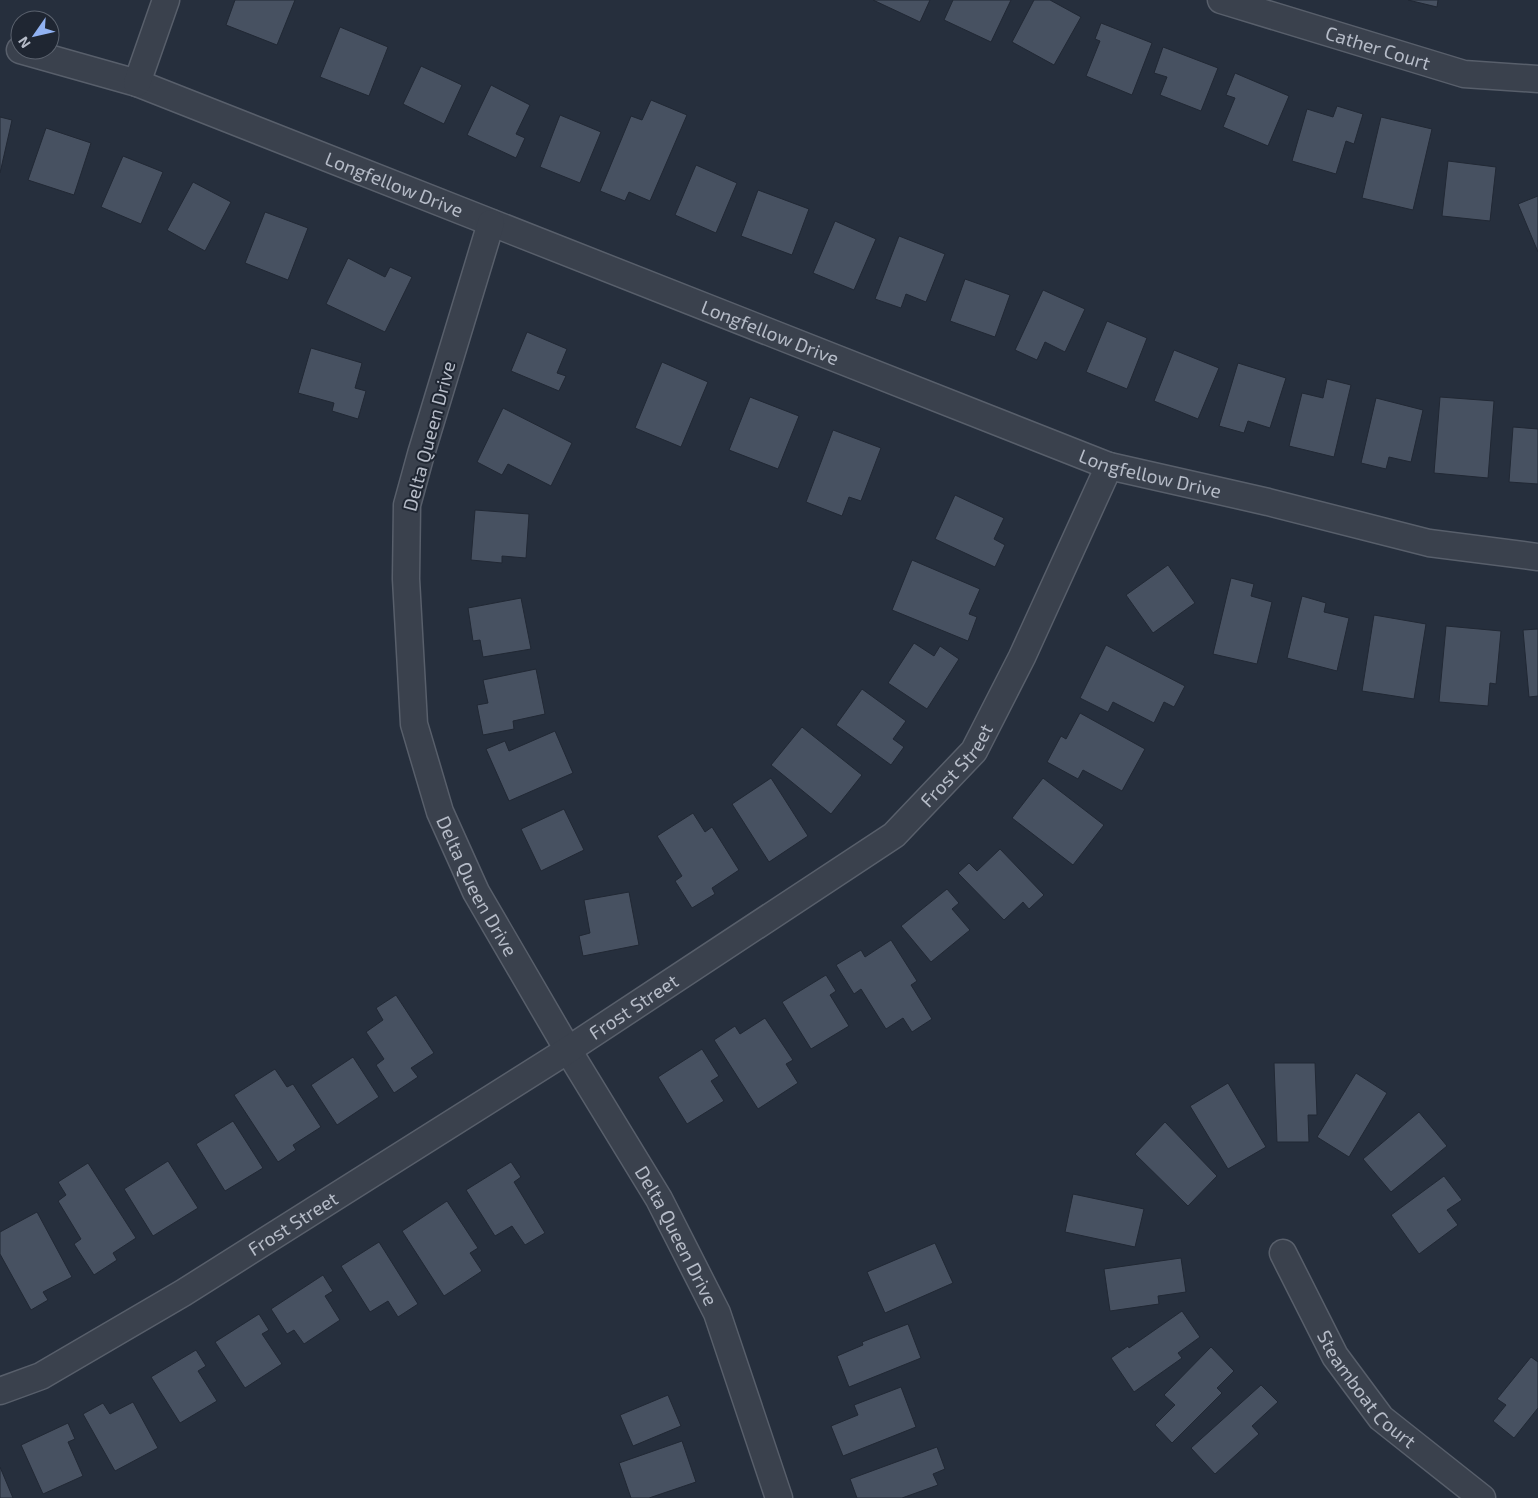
<svg xmlns="http://www.w3.org/2000/svg" width="1538" height="1498" viewBox="0 0 1538 1498" font-family="'Exo 2',sans-serif">
<rect width="100%" height="100%" fill="#262f3d"/>
<g fill="#475161" stroke="#212834">
<polygon points="235,0 295,0 277,45 226,25"/>
<polygon points="873,0 930,0 920,22"/>
<polygon points="953,0 1011,0 991,42 944,20"/>
<polygon points="1034,0 1050,0 1081,17 1054,65 1012,42"/>
<polygon points="1408,0 1438,0 1437,7"/>
<polygon points="1101,23 1152,43 1132,95 1086,76 1100,41 1095,39"/>
<polygon points="340,27 388,47 369,96 320,77"/>
<polygon points="1163,47 1218,68 1201,111 1160,95 1167,77 1154,73"/>
<polygon points="421,66 462,85 444,124 403,104"/>
<polygon points="1235,73 1289,96 1268,146 1223,127 1235,98 1226,95"/>
<polygon points="491,85 530,105 516,134 525,138 516,158 467,135"/>
<polygon points="651,100 687,115 650,201 629,192 625,201 600,191 631,116 642,120"/>
<polygon points="1337,106 1363,114 1354,144 1346,141 1336,174 1292,161 1307,109 1333,117"/>
<polygon points="560,115 601,132 580,183 540,167"/>
<polygon points="0,117 12,120 0,173"/>
<polygon points="1381,117 1432,129 1413,210 1362,198"/>
<polygon points="46,128 91,143 74,195 28,180"/>
<polygon points="123,156 163,172 141,224 101,207"/>
<polygon points="1448,161 1496,167 1490,221 1442,216"/>
<polygon points="696,165 737,183 716,233 675,215"/>
<polygon points="193,182 231,202 205,251 167,230"/>
<polygon points="758,190 809,209 792,255 741,236"/>
<polygon points="1538,196 1538,252 1518,204"/>
<polygon points="265,212 308,228 288,280 245,263"/>
<polygon points="835,221 876,239 854,290 813,273"/>
<polygon points="899,236 945,254 926,302 906,294 901,308 875,299"/>
<polygon points="348,258 385,277 390,267 412,277 385,332 326,304"/>
<polygon points="965,279 1010,295 995,337 950,321"/>
<polygon points="1043,290 1085,309 1065,352 1045,342 1037,360 1015,350"/>
<polygon points="1107,321 1147,338 1127,389 1086,372"/>
<polygon points="527,332 567,349 557,373 566,376 559,391 511,371"/>
<polygon points="311,348 362,363 355,388 366,391 358,419 332,411 334,403 298,393"/>
<polygon points="1174,350 1219,368 1198,419 1154,401"/>
<polygon points="662,362 708,382 681,447 635,428"/>
<polygon points="1238,363 1286,378 1270,428 1248,421 1244,433 1219,426"/>
<polygon points="1327,379 1351,385 1334,457 1289,446 1302,393 1323,398"/>
<polygon points="750,397 799,416 778,469 729,450"/>
<polygon points="1440,397 1494,401 1488,478 1434,473"/>
<polygon points="1376,398 1423,410 1411,462 1389,457 1386,469 1361,463"/>
<polygon points="503,408 572,443 551,486 508,464 502,475 477,462"/>
<polygon points="1513,427 1538,429 1538,484 1509,482"/>
<polygon points="833,430 881,448 861,501 849,497 842,516 806,502"/>
<polygon points="955,495 1004,518 994,539 1005,545 995,567 935,539"/>
<polygon points="475,510 529,514 526,558 502,556 502,563 471,560"/>
<polygon points="912,560 980,589 969,614 977,617 968,641 892,610"/>
<polygon points="1168,565 1195,603 1153,633 1126,595"/>
<polygon points="1231,578 1254,584 1251,596 1272,602 1257,664 1213,654"/>
<polygon points="1302,596 1326,603 1324,612 1349,618 1337,671 1287,658"/>
<polygon points="521,598 531,649 483,657 480,640 473,641 468,608"/>
<polygon points="1374,615 1426,624 1414,699 1362,691"/>
<polygon points="1446,626 1501,631 1496,684 1490,683 1488,706 1439,702"/>
<polygon points="1538,629 1538,696 1529,697 1523,630"/>
<polygon points="914,643 934,656 940,646 959,659 927,709 888,683"/>
<polygon points="1106,645 1185,686 1174,707 1164,702 1154,723 1113,702 1108,712 1080,698"/>
<polygon points="536,669 545,714 513,721 514,729 483,735 477,705 488,703 483,680"/>
<polygon points="862,689 906,721 893,739 904,747 891,765 836,725"/>
<polygon points="1080,713 1145,749 1122,791 1083,770 1078,779 1047,762 1061,736 1066,739"/>
<polygon points="802,727 862,775 831,814 771,765"/>
<polygon points="555,731 573,773 509,801 486,749 505,741 509,751"/>
<polygon points="771,778 808,836 769,862 732,804"/>
<polygon points="1043,778 1104,825 1073,865 1012,818"/>
<polygon points="564,809 584,850 541,871 521,829"/>
<polygon points="693,813 705,832 712,827 739,870 712,888 715,894 692,908 675,881 682,876 657,836"/>
<polygon points="1000,849 1044,895 1029,909 1023,902 1004,920 958,873 969,863 977,871"/>
<polygon points="947,889 959,903 952,909 970,930 931,962 901,926"/>
<polygon points="629,892 639,945 583,956 579,936 590,933 584,900"/>
<polygon points="891,940 917,981 911,985 932,1019 912,1032 903,1018 886,1029 861,989 854,994 836,965 861,950 865,957"/>
<polygon points="826,975 836,991 830,995 849,1026 811,1049 782,1002"/>
<polygon points="396,995 434,1053 411,1068 418,1077 394,1093 376,1065 384,1059 366,1032 383,1020 376,1008"/>
<polygon points="765,1018 793,1060 786,1064 798,1083 758,1109 714,1040 735,1026 740,1034"/>
<polygon points="702,1049 719,1076 711,1081 724,1101 687,1124 658,1077"/>
<polygon points="353,1057 379,1097 337,1125 311,1085"/>
<polygon points="1274,1063 1315,1063 1317,1115 1308,1115 1309,1142 1277,1142"/>
<polygon points="275,1069 287,1087 293,1084 321,1127 293,1145 296,1150 278,1162 234,1095"/>
<polygon points="1356,1073 1387,1093 1349,1157 1317,1137"/>
<polygon points="1228,1083 1266,1147 1228,1169 1190,1106"/>
<polygon points="1419,1112 1447,1146 1391,1192 1363,1159"/>
<polygon points="233,1121 263,1168 225,1191 196,1144"/>
<polygon points="1165,1122 1217,1176 1188,1206 1135,1154"/>
<polygon points="168,1161 198,1208 153,1236 124,1189"/>
<polygon points="511,1162 521,1177 514,1182 545,1233 525,1245 512,1226 495,1236 466,1190"/>
<polygon points="88,1163 136,1238 113,1253 117,1260 94,1275 74,1244 81,1239 58,1201 66,1195 58,1182"/>
<polygon points="1444,1176 1462,1200 1447,1210 1458,1225 1419,1254 1391,1215"/>
<polygon points="1073,1194 1144,1209 1135,1247 1065,1232"/>
<polygon points="447,1201 478,1248 470,1253 482,1271 444,1296 402,1231"/>
<polygon points="37,1212 72,1277 43,1292 48,1300 31,1310 0,1254 0,1232"/>
<polygon points="379,1242 418,1304 398,1317 388,1301 370,1312 341,1266"/>
<polygon points="935,1243 953,1283 885,1313 867,1272"/>
<polygon points="1181,1258 1186,1292 1158,1296 1159,1304 1110,1311 1104,1269"/>
<polygon points="323,1275 333,1291 325,1296 340,1320 304,1344 294,1330 287,1334 271,1309"/>
<polygon points="1182,1311 1200,1337 1178,1353 1182,1358 1134,1392 1111,1358 1128,1346 1129,1348"/>
<polygon points="259,1314 269,1330 262,1334 282,1364 245,1388 215,1342"/>
<polygon points="908,1324 921,1358 849,1387 837,1356 863,1345 862,1342"/>
<polygon points="1211,1347 1234,1371 1217,1388 1222,1393 1172,1443 1155,1425 1175,1405 1164,1395"/>
<polygon points="196,1350 206,1366 198,1371 217,1401 180,1423 151,1377"/>
<polygon points="1531,1357 1538,1362 1538,1408 1514,1438 1493,1421 1506,1405 1497,1399"/>
<polygon points="1261,1385 1278,1402 1252,1426 1259,1434 1215,1474 1191,1448"/>
<polygon points="901,1387 916,1427 843,1456 831,1426 858,1415 854,1405"/>
<polygon points="668,1395 681,1426 633,1446 620,1415"/>
<polygon points="133,1402 158,1448 115,1471 83,1414 103,1403 110,1414"/>
<polygon points="68,1423 75,1439 68,1442 83,1476 43,1494 21,1445"/>
<polygon points="682,1441 696,1482 649,1498 631,1498 619,1463"/>
<polygon points="937,1447 945,1469 933,1474 938,1485 902,1498 857,1498 850,1479"/>
<polygon points="0,1467 13,1498 0,1498"/>
</g>
<g fill="none" stroke-linecap="round" stroke-linejoin="round">
<g stroke="#585f6b" stroke-width="29">
<g id="street">
<path id="s1" d="M1221,0L1464,74L1538,79"/>
<path id="s2" d="M20,50L137,83L1109,466L1268,502L1429,543L1538,557"/>
<polyline points="137,83 166,0"/>
<path id="s3" d="M491,223L421,454L407,505L406,579L414,724L440,812L476,892L568,1050L659,1199L717,1313L779,1498"/>
<path id="s4" d="M1283,1253L1335,1356L1381,1418L1482,1498"/>
<path id="s5" d="M0,1391L41,1376L183,1293L568,1050L894,835L974,751L1022,657L1109,466"/>
</g>
</g>
<use href="#street" stroke="#3a414d" stroke-width="26"/>
</g>
<g text-anchor="middle" stroke-width="4" stroke-linejoin="round" paint-order="stroke">
<g font-size="19" fill="#b6bcc8" stroke="#1f2632">
<text dy="7" stroke="none"><textPath href="#s1" startOffset="164">Cather Court</textPath></text>
<text dy="7" stroke="none"><textPath href="#s2" startOffset="398">Longfellow Drive</textPath></text>
<text dy="7" stroke="none"><textPath href="#s2" startOffset="802">Longfellow Drive</textPath></text>
<text transform="translate(429 436) rotate(-75)" y="7">Delta Queen Drive</text>
<text dy="7" stroke="none"><textPath href="#s2" startOffset="1208">Longfellow Drive</textPath></text>
<text dy="7" stroke="none"><textPath href="#s5" startOffset="1148">Frost Street</textPath></text>
<text dy="7" stroke="none"><textPath href="#s3" startOffset="688">Delta Queen Drive</textPath></text>
<text dy="7" stroke="none"><textPath href="#s5" startOffset="742">Frost Street</textPath></text>
<text dy="7" stroke="none"><textPath href="#s5" startOffset="338">Frost Street</textPath></text>
<text dy="7" stroke="none"><textPath href="#s3" startOffset="1091">Delta Queen Drive</textPath></text>
<text dy="7" stroke="none"><textPath href="#s4" startOffset="161">Steamboat Court</textPath></text>
</g>
</g>
<g transform="translate(35 35) rotate(236)"><circle r="24" fill="#1f2632" stroke="#5b626e"/>
<path d="M0-4L9 19L0 12L-9 19Z" fill="#91b2f2"/>
<text y="-8" font-size="14" font-weight="bold" text-anchor="middle" fill="#b6bcc8">N</text>
</g>
</svg>
